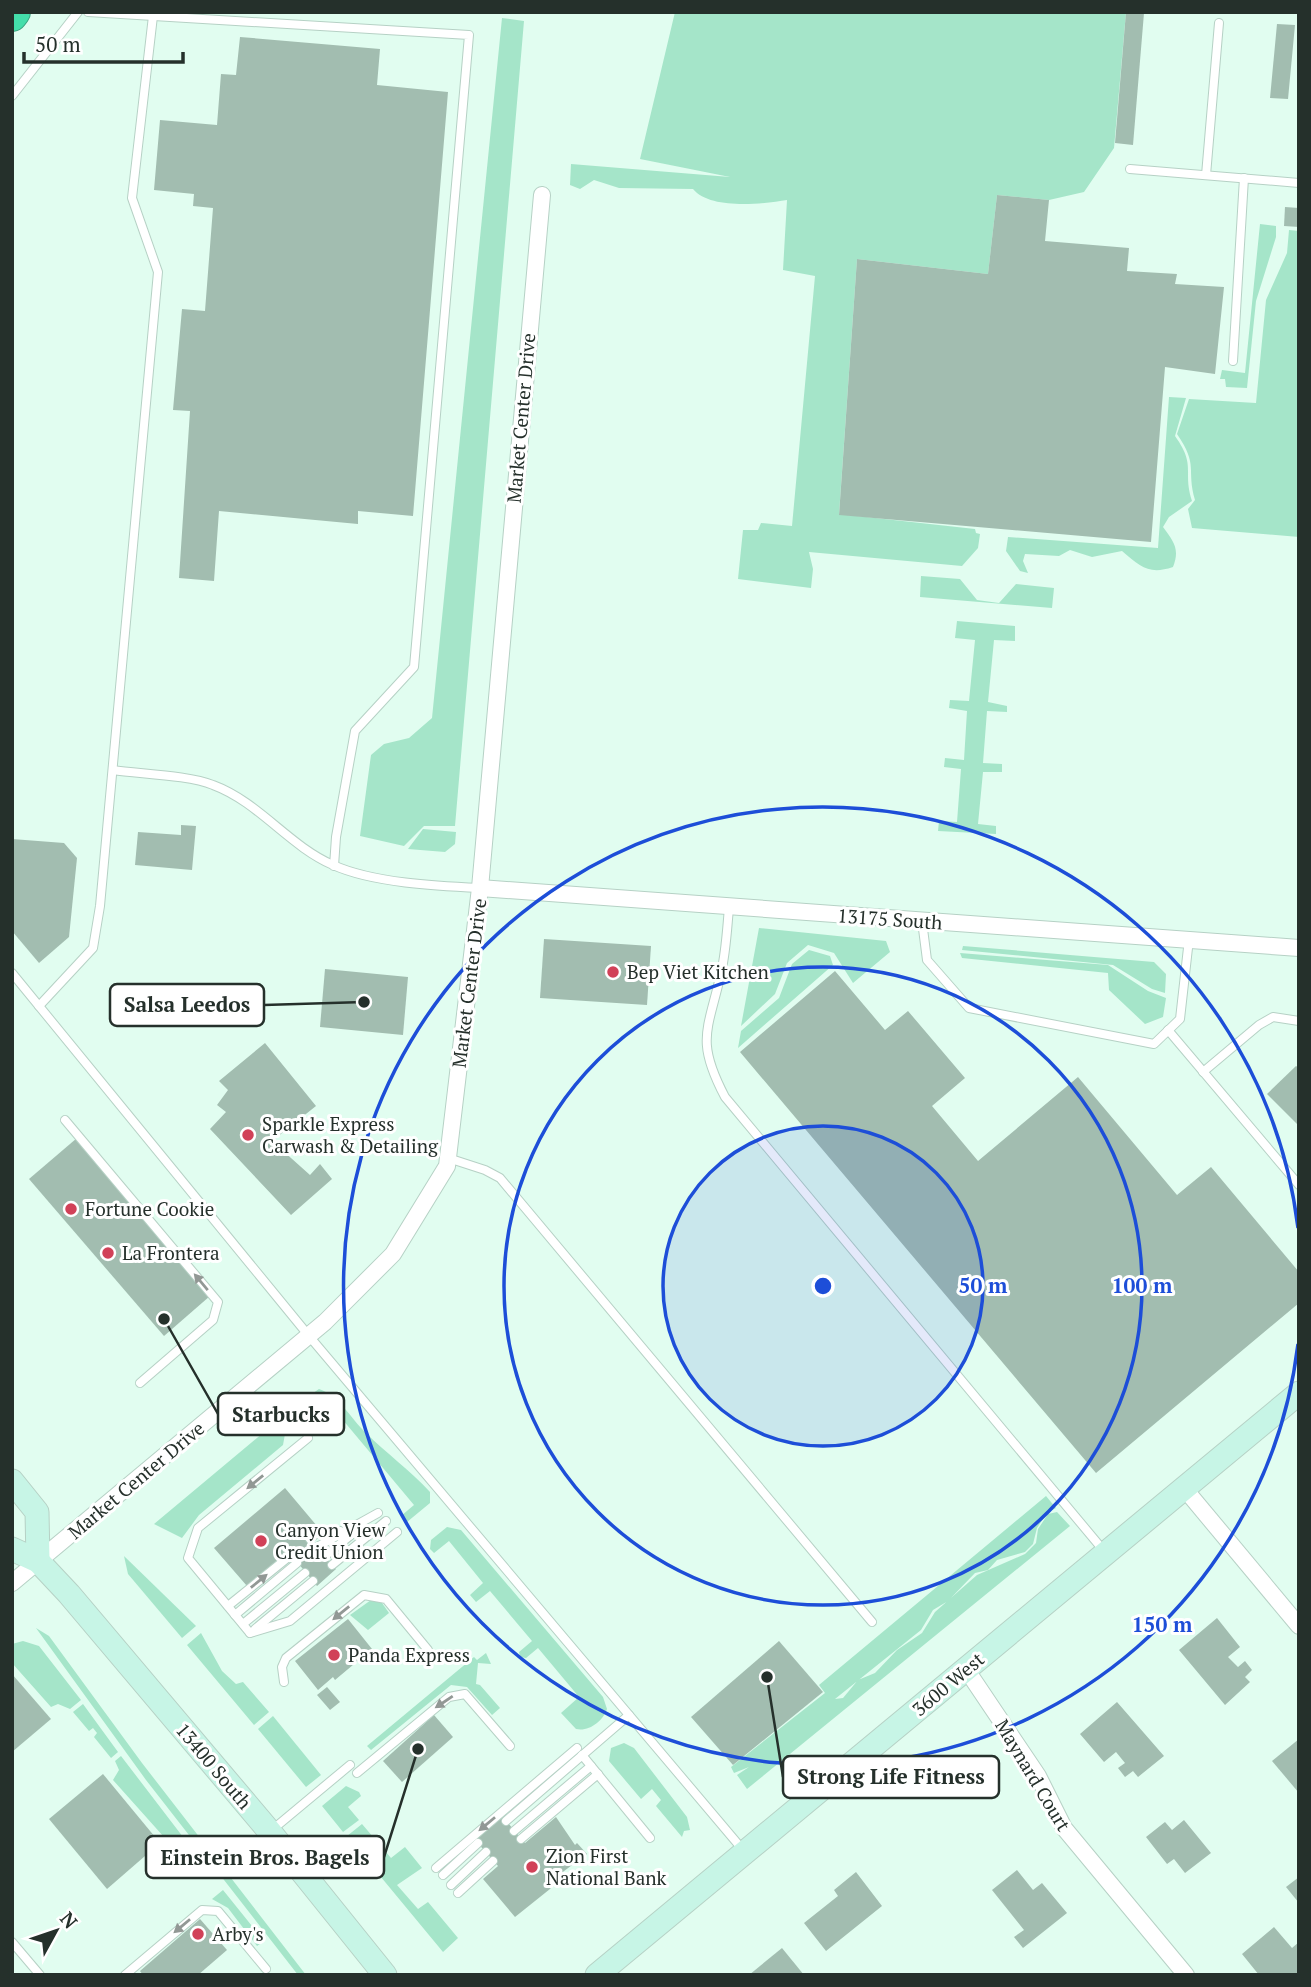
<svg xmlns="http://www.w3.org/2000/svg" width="1311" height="1987" viewBox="0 0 1311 1987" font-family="'PT Serif',serif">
<rect width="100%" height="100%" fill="#e1fdf0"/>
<g fill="#a5e5c9">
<path d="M675,12H1126L1114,148L1084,192L1049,200L997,195L988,274L857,259L839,514L975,529L976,533L980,534L978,548L962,566L809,552L813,569L811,588L738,579L743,530H758L761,523L792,526L815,276L783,270L787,200C763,204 710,210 693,189L619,188L594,180L580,189L570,185L571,164L730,177L640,159Z"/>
<polygon points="502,18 524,21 455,826 424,826 404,846 360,836 371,755 384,744 409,738 432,718"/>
<polygon points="1260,224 1276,226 1276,237 1256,301 1247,388 1226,387 1225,379 1220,379 1222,370 1245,373"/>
<path d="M1289,230L1299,231V537L1192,528L1188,509L1195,500C1186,469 1199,466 1177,434L1189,399L1256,403L1266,300L1287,253Z"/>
<path d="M1169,397L1186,398L1175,436C1197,467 1182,470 1192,501L1169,517L1163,527C1174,542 1180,549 1173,567C1149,575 1141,567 1122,551L1092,557L1070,550L1059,556L1025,554L1023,561L1028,573L1020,571L1006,551L1008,537L1158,548Z"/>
<polygon points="921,576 960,579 977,600 999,603 1016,584 1054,588 1052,608 920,597"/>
<polygon points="957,621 1015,626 1015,641 994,640 988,702 1007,706 1007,712 987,711 983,763 1002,764 1002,772 983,772 978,824 996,826 996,834 938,831 939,821 957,822 961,769 944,767 945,758 964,760 967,711 949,708 950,700 969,701 975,640 955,638"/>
<polygon points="423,829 456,832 455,844 445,852 408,849"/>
<polygon points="759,928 886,941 890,952 853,983 834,953 808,945 787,963 775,994 741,1026"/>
<polygon points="963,946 1154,962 1166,974 1165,993 1152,989 1113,965 962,950"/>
<polygon points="809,950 830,956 833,965 738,1048 741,1031 779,998 792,964"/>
<polygon points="960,953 1108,965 1148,991 1166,998 1163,1017 1145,1024 1109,990 1108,973 962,958"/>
<path d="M319,1389C340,1396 350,1418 366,1433C387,1454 410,1470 430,1492V1503L407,1522L401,1516L414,1505L332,1407L311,1420L294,1406Z"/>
<polygon points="276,1422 285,1434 283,1445 199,1515 182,1538 154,1524"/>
<polygon points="1046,1496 1056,1508 1047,1513 1037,1528 1033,1544 1025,1552 997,1560 988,1570 975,1573 948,1601 933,1610 921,1630 835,1699 843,1698 858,1680 875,1673 897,1650 922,1633 935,1612 977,1575 1025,1554 1036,1543 1038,1529 1048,1514 1057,1512 1070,1526 747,1789 737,1775 749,1767 734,1773 731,1767 825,1693 819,1685"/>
<path d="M447,1527L461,1530L603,1697L607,1709C603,1721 589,1732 576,1729L561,1713L579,1697L538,1648L526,1658L520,1657L519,1652L532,1641L490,1591L476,1602L470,1595L483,1583L449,1541L434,1553L430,1549L431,1540Z"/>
<polygon points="124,1556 196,1626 182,1638 128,1574"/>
<polygon points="371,1600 382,1603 389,1613 368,1630 350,1615"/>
<polygon points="36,1628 49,1636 142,1763 306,1975 298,1975 146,1780"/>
<polygon points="201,1633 222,1671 236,1684 243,1682 269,1712 254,1725 187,1645"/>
<polygon points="23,1641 39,1646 81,1700 70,1709 58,1704 51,1707 12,1663 12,1644"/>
<polygon points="486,1653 491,1664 478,1663 476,1684 480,1685 500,1708 492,1715 467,1687 451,1685 371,1750 367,1746 474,1657 477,1660"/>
<polygon points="83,1704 118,1752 111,1758 94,1737 97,1733 93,1728 89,1731 73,1712"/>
<polygon points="273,1716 321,1775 306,1787 258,1729"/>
<polygon points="624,1743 634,1748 687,1817 690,1830 684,1831 682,1837 656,1806 661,1800 652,1789 641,1799 609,1761 611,1748"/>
<polygon points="121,1756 183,1837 172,1846 113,1780 119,1770 115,1761"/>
<polygon points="346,1786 359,1792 361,1796 348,1807 359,1820 343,1832 322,1806"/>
<polygon points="362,1824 391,1858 405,1847 422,1868 397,1885 418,1909 428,1902 458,1938 443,1952 347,1836"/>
<polygon points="223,1890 264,1941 257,1946 228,1908 212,1899"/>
</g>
<g fill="#a2bdb0">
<polygon points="1126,12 1144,13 1133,145 1115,143"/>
<polygon points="1277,24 1295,25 1288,99 1270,98"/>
<polygon points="240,37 380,49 377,85 448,92 413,516 358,511 358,524 219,511 214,581 179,578 190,411 173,410 182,309 205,311 213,208 193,206 194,194 154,190 160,120 217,125 221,74 236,75"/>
<polygon points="997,195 1049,200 1045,241 1129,248 1127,271 1177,274 1175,284 1224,287 1215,374 1165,367 1151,542 839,515 857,259 988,274"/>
<polygon points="1285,207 1299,208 1299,227 1284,226"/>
<polygon points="181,825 196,826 192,870 135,865 138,832 181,835"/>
<polygon points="12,839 64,843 77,858 69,937 39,963 12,931"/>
<polygon points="544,939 651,946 647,1005 540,998"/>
<polygon points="325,969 408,977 403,1035 320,1027"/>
<polygon points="835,971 885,1030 908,1011 965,1078 932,1106 978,1161 1078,1077 1177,1195 1211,1167 1299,1272 1299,1303 1096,1473 740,1052"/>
<polygon points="265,1043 316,1106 272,1141 310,1175 320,1164 332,1179 291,1215 210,1129 226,1112 217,1105 228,1090 219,1081"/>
<polygon points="1296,1066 1299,1068 1299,1126 1267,1094"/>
<polygon points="77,1138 210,1296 164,1336 29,1179"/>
<polygon points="285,1488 317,1526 307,1535 336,1569 317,1586 288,1551 247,1586 214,1548"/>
<polygon points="1217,1618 1240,1647 1228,1657 1238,1667 1245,1661 1252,1670 1245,1677 1250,1682 1225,1705 1179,1650"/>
<polygon points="348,1619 372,1649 335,1680 333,1677 318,1690 295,1661"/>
<polygon points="779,1641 823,1692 733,1765 691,1717"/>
<polygon points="12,1674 51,1719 12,1752"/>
<polygon points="327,1687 340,1702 330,1710 317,1695"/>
<polygon points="1117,1702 1164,1756 1138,1777 1133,1771 1125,1777 1118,1768 1125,1763 1116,1752 1104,1762 1080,1734"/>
<polygon points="434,1715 453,1737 402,1782 383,1761"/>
<polygon points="1299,1739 1299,1793 1272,1761"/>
<polygon points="103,1774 160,1843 107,1889 49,1819"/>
<polygon points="503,1817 525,1843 556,1817 575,1845 577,1843 587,1854 556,1877 558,1879 550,1889 515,1917 483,1879 498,1866 475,1840"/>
<polygon points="1184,1820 1211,1853 1185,1873 1174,1859 1167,1864 1146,1837 1165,1822 1172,1830"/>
<polygon points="1017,1870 1033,1890 1042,1883 1067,1913 1023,1948 1014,1937 1024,1930 992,1890"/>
<polygon points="856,1872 882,1906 826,1951 804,1923 838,1896 834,1890"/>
<polygon points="1299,1877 1299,1903 1286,1887"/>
<polygon points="200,1919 227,1950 198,1975 143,1975 140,1971"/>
<polygon points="1274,1927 1292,1948 1299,1942 1299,1975 1259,1975 1242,1954"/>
<polygon points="782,1948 804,1975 749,1975"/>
</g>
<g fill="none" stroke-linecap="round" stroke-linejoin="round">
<g stroke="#b6d1c5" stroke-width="10">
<g id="service">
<polyline points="88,12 469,35 414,667 355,731 336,837 334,866"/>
<polyline points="12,96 78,12"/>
<polyline points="1130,169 1299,183"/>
<polyline points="1206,175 1219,23"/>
<polyline points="1233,361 1244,178"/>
<path d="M113,770C140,774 189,775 213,785C259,802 289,846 333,865C373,883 437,886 480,888"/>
<path d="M729,908C727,929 726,952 721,973C708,1031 695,1040 725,1097L1104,1551"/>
<polyline points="922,921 927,960 969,1008 1154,1044 1180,1019 1189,939"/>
<polyline points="12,973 309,1336 743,1850"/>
<polyline points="39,1006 93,948 100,906 158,272 132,198 153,16"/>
<polyline points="1168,1030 1299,1185"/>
<polyline points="1203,1072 1259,1025 1273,1017 1299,1021"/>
<polyline points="65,1120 218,1302 213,1320 140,1383"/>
<polyline points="448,1158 485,1170 500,1178 872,1622"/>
<polyline points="310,1539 315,1534 340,1531"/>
<polyline points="317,1547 378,1513"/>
<polyline points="325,1556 362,1526"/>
<polyline points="332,1565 386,1521"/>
<polyline points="228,1606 291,1555"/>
<polyline points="235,1615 297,1563"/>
<polyline points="243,1624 305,1573"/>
<polyline points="255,1629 313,1581"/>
<polyline points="250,1633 188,1558 198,1528 308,1438"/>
<polyline points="250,1633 290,1621 397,1532"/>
<polyline points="284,1682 282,1667 286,1658 364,1595 386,1599 428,1650"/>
<polyline points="582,1755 650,1838"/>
<polyline points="357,1773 449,1697 465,1694 510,1746"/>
<polyline points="506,1821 629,1715"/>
<polyline points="272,1830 350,1765"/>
<polyline points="514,1831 591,1766"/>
<polyline points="521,1839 598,1774"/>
<polyline points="436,1868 577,1748"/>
<polyline points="443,1875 478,1843"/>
<polyline points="451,1885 486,1852"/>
<polyline points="458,1893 493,1861"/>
<polyline points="12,1942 40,1975"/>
<polyline points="125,1975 202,1910 218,1911 266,1969"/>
</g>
</g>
<g stroke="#b6d1c5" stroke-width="18">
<g id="minor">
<polyline points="480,888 1299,948"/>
<polyline points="1184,1488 1299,1626"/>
<polyline points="12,1583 325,1322 393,1254 447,1166 480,888 542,195"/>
<polyline points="966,1669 1038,1776 1064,1828 1186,1975"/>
</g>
</g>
<g stroke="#b6d1c5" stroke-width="25">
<g id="secondary">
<polyline points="12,1481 37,1512 38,1561"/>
<polyline points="12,1549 38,1561 69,1594 270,1832 385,1975"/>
<polyline points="597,1975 1299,1393"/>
</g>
</g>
<g stroke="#39a17e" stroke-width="32">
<polyline id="motorway" points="12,16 15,12"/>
</g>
<use href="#service" stroke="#fff" stroke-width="8"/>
<use href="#minor" stroke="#fff" stroke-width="16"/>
<use href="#secondary" stroke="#c7f5e6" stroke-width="23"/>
<use href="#motorway" stroke="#44deaa" stroke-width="30"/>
</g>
<defs><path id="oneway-solid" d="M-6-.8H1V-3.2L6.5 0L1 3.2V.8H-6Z" transform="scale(1.75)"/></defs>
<g fill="#929895">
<use href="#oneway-solid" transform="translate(201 1282) rotate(-130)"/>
<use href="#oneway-solid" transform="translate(255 1482) rotate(141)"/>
<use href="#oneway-solid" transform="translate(259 1581) rotate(-39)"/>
<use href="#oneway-solid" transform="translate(341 1613) rotate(141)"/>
<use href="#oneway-solid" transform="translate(444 1702) rotate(146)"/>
<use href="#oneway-solid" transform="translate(487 1824) rotate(140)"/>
<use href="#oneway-solid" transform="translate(182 1926) rotate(140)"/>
</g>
<circle cx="823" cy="1286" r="160" fill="#1d4ed8" fill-opacity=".12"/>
<g fill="none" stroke="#1d4ed8" stroke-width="3.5">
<circle cx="823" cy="1286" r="160"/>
<circle cx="823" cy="1286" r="319"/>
<path d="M1298 1344A479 479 0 1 1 1298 1228"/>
</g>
<g fill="#d14158" stroke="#fff" stroke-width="2.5">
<circle cx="613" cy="972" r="7"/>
<circle cx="248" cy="1135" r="7"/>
<circle cx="71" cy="1209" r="7"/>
<circle cx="108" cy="1253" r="7"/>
<circle cx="261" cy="1541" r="7"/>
<circle cx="334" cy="1655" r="7"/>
<circle cx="532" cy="1867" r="7"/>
<circle cx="198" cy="1934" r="7"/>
</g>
<g text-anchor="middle" stroke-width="6" stroke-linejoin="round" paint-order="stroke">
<g font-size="19" fill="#25302b" stroke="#fff">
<text transform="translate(521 418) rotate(-85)" y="7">Market Center Drive</text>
<text transform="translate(890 919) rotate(4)" y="7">13175 South</text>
<text transform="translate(469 983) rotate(-83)" y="7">Market Center Drive</text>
<text transform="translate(136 1480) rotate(-40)" y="7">Market Center Drive</text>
<text transform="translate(948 1684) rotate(-40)" y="7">3600 West</text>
<text transform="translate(214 1766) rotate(50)" y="7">13400 South</text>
<text transform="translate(1033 1775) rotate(59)" y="7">Maynard Court</text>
</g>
<g font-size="19" fill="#25302b" stroke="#fff" text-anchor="start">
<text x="627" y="979">Bep Viet Kitchen</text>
<text x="262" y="1131">Sparkle Express<tspan x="262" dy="22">Carwash &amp; Detailing</tspan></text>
<text x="85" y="1216">Fortune Cookie</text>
<text x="122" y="1260">La Frontera</text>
<text x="275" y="1537">Canyon View<tspan x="275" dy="22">Credit Union</tspan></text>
<text x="348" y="1662">Panda Express</text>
<text x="546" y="1863">Zion First<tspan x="546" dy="22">National Bank</tspan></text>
<text x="212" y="1941">Arby's</text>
</g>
</g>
<circle cx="823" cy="1286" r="10" fill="#1d4ed8" stroke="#fff" stroke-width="3.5"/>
<g font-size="21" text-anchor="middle" font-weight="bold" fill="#1d4ed8" stroke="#fff" stroke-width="6" stroke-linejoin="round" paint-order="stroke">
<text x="983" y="1293">50 m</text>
<text x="1142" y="1293">100 m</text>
<text x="1162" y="1632">150 m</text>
</g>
<path fill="none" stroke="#25302b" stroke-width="2.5" d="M364 1002L264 1005M164 1319L218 1414M767 1677L783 1777M418 1749L384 1857"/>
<g fill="#25302b" stroke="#fff" stroke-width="2.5">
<circle cx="364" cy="1002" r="7"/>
<circle cx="164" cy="1319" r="7"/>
<circle cx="767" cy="1677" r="7"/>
<circle cx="418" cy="1749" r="7"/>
</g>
<g fill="#fff" stroke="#25302b" stroke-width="2.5">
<rect x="110" y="984" width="154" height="42" rx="7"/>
<rect x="218" y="1393" width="126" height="42" rx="7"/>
<rect x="783" y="1756" width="216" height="42" rx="7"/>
<rect x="146" y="1836" width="238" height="42" rx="7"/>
</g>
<g font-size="21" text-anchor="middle" font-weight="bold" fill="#25302b">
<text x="187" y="1012">Salsa Leedos</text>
<text x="281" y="1422">Starbucks</text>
<text x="891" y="1784">Strong Life Fitness</text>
<text x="265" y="1865">Einstein Bros. Bagels</text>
</g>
<rect width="1311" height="1987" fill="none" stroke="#25302b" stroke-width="28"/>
<g transform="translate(56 1931) rotate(50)" stroke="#ffffff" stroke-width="5" paint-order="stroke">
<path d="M0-5L12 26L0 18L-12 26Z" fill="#25302b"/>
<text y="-10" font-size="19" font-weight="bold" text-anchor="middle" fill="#25302b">N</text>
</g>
<path d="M24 52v10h159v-10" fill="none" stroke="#25302b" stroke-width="3.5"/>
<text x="35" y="52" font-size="21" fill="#25302b" stroke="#ffffff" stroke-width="5" paint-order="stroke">50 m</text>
</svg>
